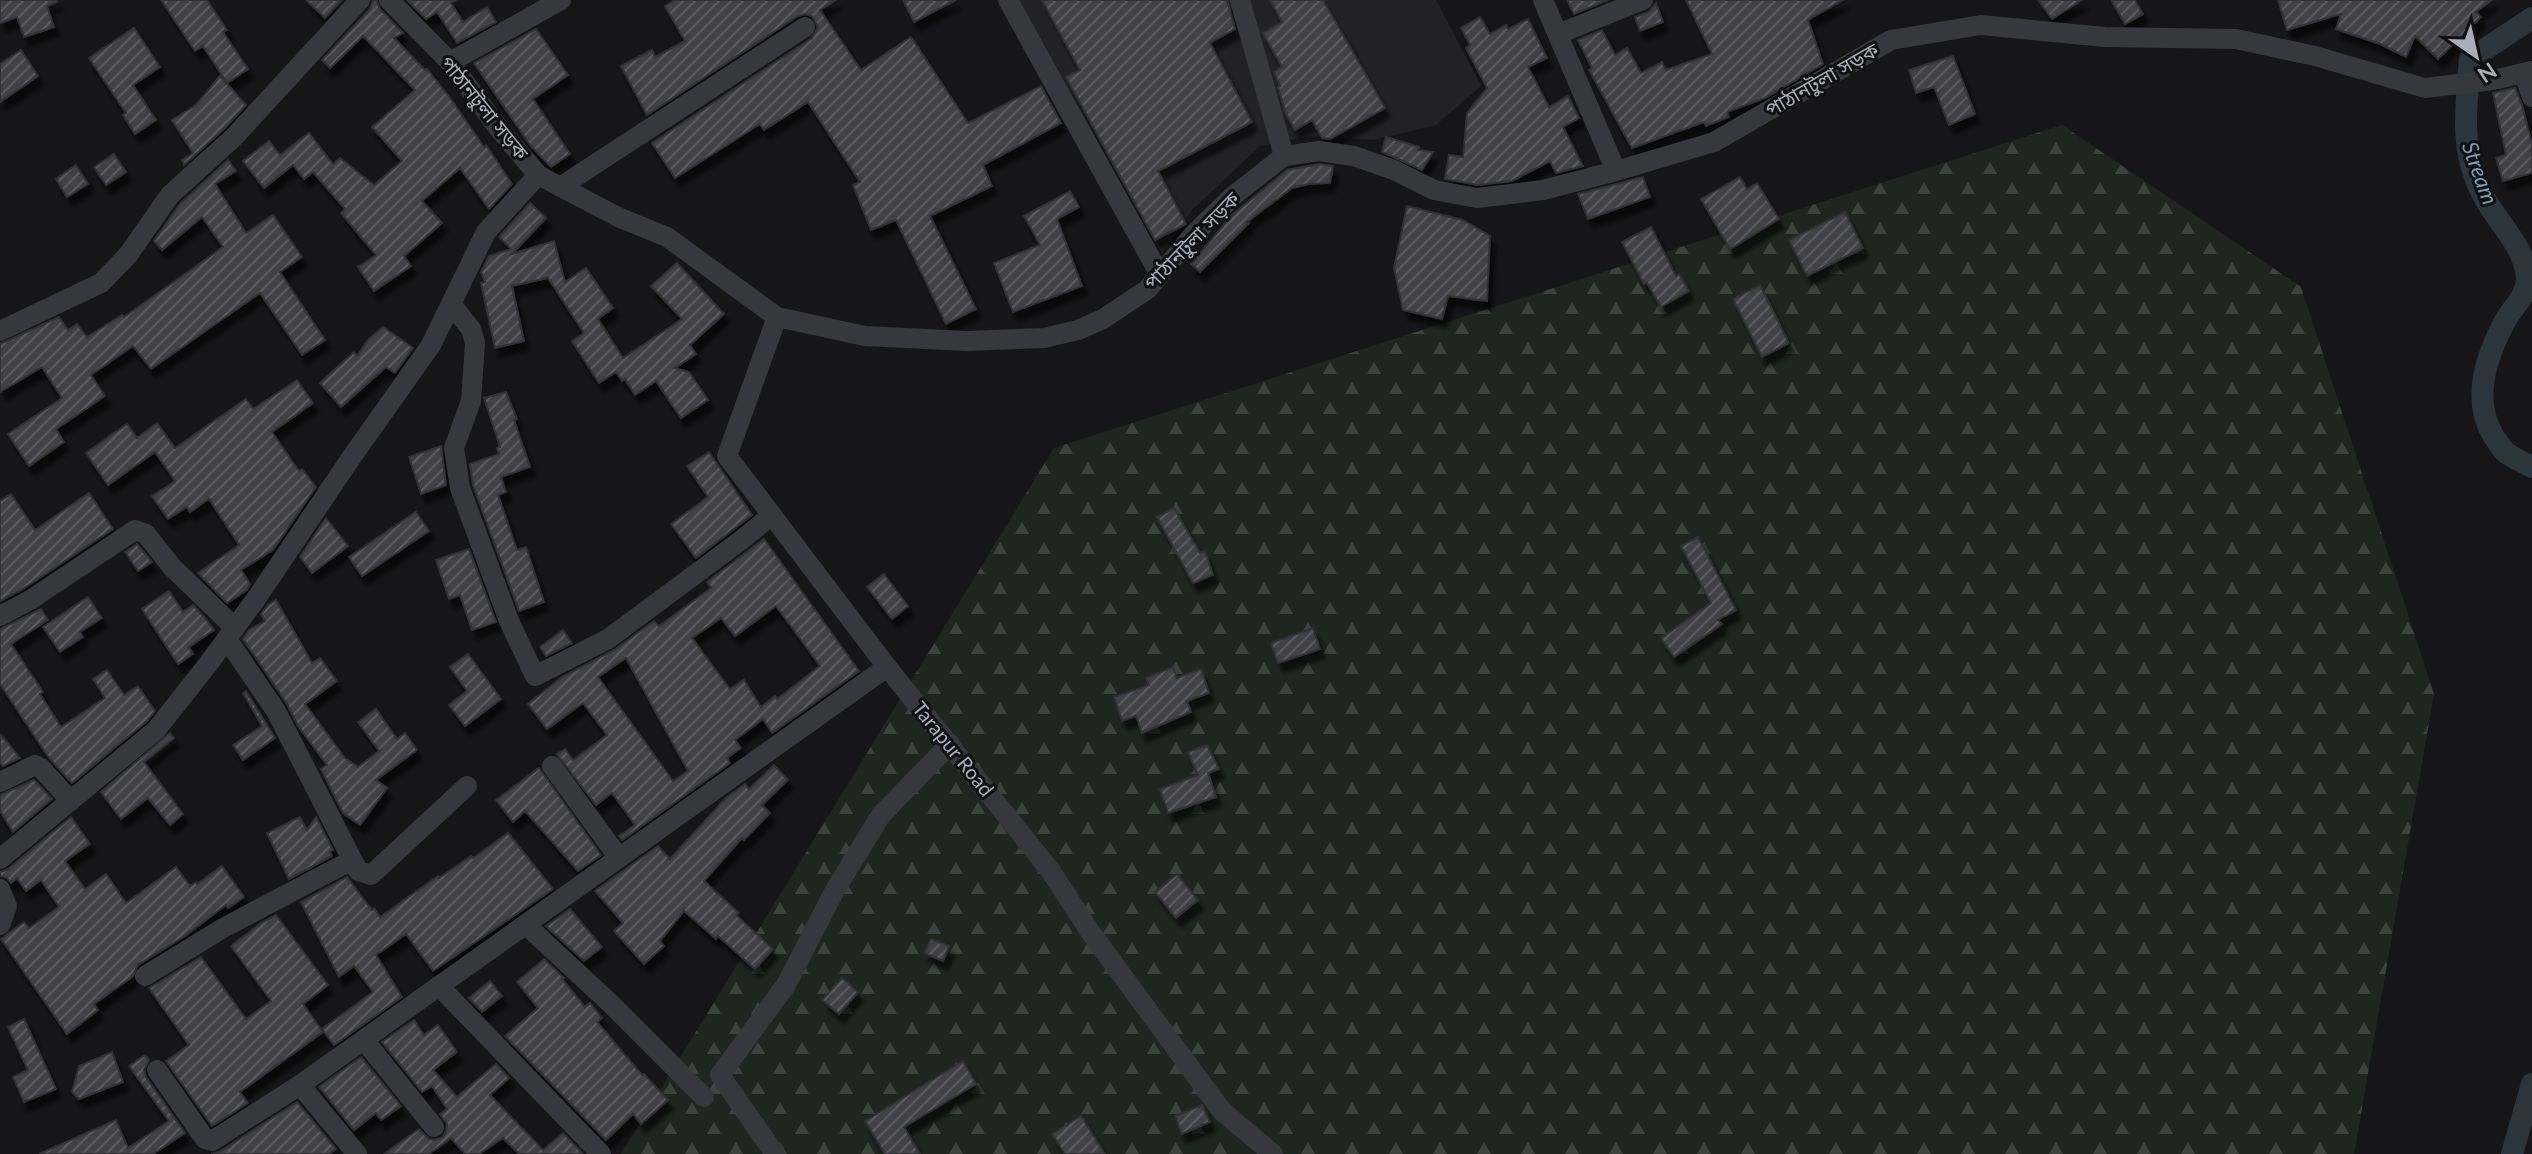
<svg xmlns="http://www.w3.org/2000/svg" width="2532" height="1154" viewBox="0 0 2532 1154" font-family="Lato,'Noto Sans Bengali',sans-serif">
<defs>
<pattern id="forest-firs" width="22" height="20" patternUnits="userSpaceOnUse" patternTransform="scale(2)"><rect width="22" height="20" fill="#1e261f"/><path d="M5 1l3.5 6h-7zM16 11l3.5 6h-7z" fill="#3c433d"/></pattern>
<pattern id="building-hatch" width="6" height="6" patternUnits="userSpaceOnUse" patternTransform="scale(2)"><rect width="6" height="6" fill="#404145"/><path d="M-1 1l2-2M0 6l6-6M5 7l2-2" fill="none" stroke="#595a5e"/></pattern>
<filter id="shadow"><feDropShadow dx="5" dy="9" stdDeviation="2" flood-color="#0009"/></filter>
</defs>
<rect width="100%" height="100%" fill="#161618"/>
<polygon fill="#222225" points="1019,0 1436,0 1481,86 1436,125 1373,140 1312,136 1260,146 1192,210 1162,254"/>
<polygon fill="url(#forest-firs)" points="2062,125 2301,287 2434,694 2354,1154 621,1154 1054,448"/>
<g fill="none" stroke-linecap="round" stroke-linejoin="round">
<g stroke="#2c353c" stroke-width="22">
<path d="M2532,18L2470,59C2466,108 2459,151 2484,197C2498,223 2525,247 2527,278C2527,296 2513,307 2505,321C2486,357 2471,400 2494,437C2498,442 2501,448 2505,452C2513,458 2523,462 2532,467"/>
<polyline points="2512,1154 2532,1084"/>
</g>
</g>
<g fill="url(#building-hatch)" stroke="#303034" stroke-width="2" fill-rule="evenodd" filter="url(#shadow)">
<polygon points="0,0 57,0 57,2 47,6 54,27 24,37 17,17 0,23"/>
<polygon points="161,0 207,0 227,30 223,32 248,69 227,83 203,46 195,51"/>
<polygon points="306,0 342,0 325,18"/>
<polygon points="373,0 376,0 380,9 403,33 394,38 425,70 427,69 451,99 484,147 486,145 512,184 489,209 460,168 422,201 442,223 404,256 411,266 374,291 358,267 376,255 341,213 345,209 313,172 304,179 293,165 264,188 243,161 269,141 280,155 309,133 333,164 340,158 374,185 402,161 372,127 415,90 363,36 330,68 322,60 370,9"/>
<polygon points="407,0 456,0 451,3 463,22 487,7 496,22 457,43 437,12 426,19"/>
<polygon points="675,0 836,0 820,10 861,70 911,37 968,123 1041,86 1061,123 983,165 992,186 930,216 976,309 946,324 896,220 871,230 853,185 860,182 808,102 764,130 760,124 675,178 652,143 812,38 818,27 812,16 805,14 798,16 647,115 621,66 652,50 655,57 685,41 665,6"/>
<polygon points="903,0 956,0 914,22"/>
<polygon points="1042,0 1227,0 1235,29 1210,43 1252,122 1158,171 1186,224 1155,240 1066,77 1080,70"/>
<polygon points="1270,0 1323,0 1385,108 1330,139 1322,138 1312,120 1295,130 1286,114 1278,87 1280,86 1274,72 1282,67 1263,33 1282,22"/>
<polygon points="1567,0 1608,0 1574,14"/>
<polygon points="1686,0 1843,0 1808,20 1823,64 1765,98 1727,112 1729,117 1706,126 1704,122 1632,148 1589,70 1592,68 1578,40 1602,30 1615,55 1627,48 1641,73 1662,62 1666,70 1712,54"/>
<polygon points="2038,0 2082,0 2052,19"/>
<polygon points="2111,0 2135,0 2143,14 2125,24"/>
<polygon points="2278,0 2492,0 2476,12 2481,17 2438,59 2415,36 2406,57 2380,44 2336,29 2341,14 2287,30"/>
<polygon points="1656,3 1663,22 1640,31 1635,17 1649,12"/>
<polygon points="1480,17 1490,34 1506,25 1508,29 1528,19 1547,58 1528,67 1549,107 1568,96 1579,118 1563,127 1583,166 1556,173 1550,161 1512,181 1477,185 1445,179 1449,155 1463,157 1467,113 1487,88 1466,48 1470,45 1461,28"/>
<polygon points="134,28 160,67 133,85 156,120 135,134 123,115 126,113 89,58"/>
<polygon points="536,29 568,75 533,99 570,154 551,167 530,145 474,63"/>
<polygon points="21,50 38,76 0,102 0,64"/>
<polygon points="1953,56 1975,114 1949,125 1934,87 1916,93 1909,70"/>
<polygon points="220,76 246,105 225,128 184,165 182,160 193,153 172,120 196,105"/>
<polygon points="2515,88 2522,105 2532,144 2532,173 2503,181 2496,158 2506,155 2493,93"/>
<polygon points="1386,137 1419,147 1418,150 1433,152 1422,170 1382,152"/>
<polygon points="114,154 126,172 106,185 94,167"/>
<polygon points="228,160 236,171 215,184 246,233 273,215 302,257 280,272 325,340 302,355 260,293 151,369 133,346 91,375 105,396 56,429 64,442 29,466 8,434 62,398 42,367 0,392 0,344 59,317 68,330 77,324 87,337 122,315 124,317 223,247 202,217 162,250 154,241 180,204"/>
<polygon points="1319,164 1333,166 1330,183 1309,184 1292,188 1247,222 1249,223 1200,272 1191,264 1232,215 1287,170"/>
<polygon points="76,165 88,184 67,197 56,179"/>
<polygon points="1643,177 1650,197 1588,219 1578,194"/>
<polygon points="1740,177 1747,189 1757,183 1779,219 1730,249 1701,199"/>
<polygon points="1070,191 1079,207 1057,219 1082,286 1013,312 994,263 1040,245 1024,216"/>
<polygon points="530,203 546,218 512,254 554,241 565,282 586,268 613,308 598,319 623,358 682,319 651,286 677,263 724,314 690,345 696,354 675,368 689,372 708,400 681,418 656,381 635,395 625,379 622,381 616,372 599,383 572,341 584,333 548,278 512,286 524,341 495,348 481,283 485,282 481,272 489,256 511,249 499,237"/>
<polygon points="1407,206 1463,220 1490,236 1487,301 1448,296 1442,319 1403,310 1394,268"/>
<polygon points="1845,212 1863,248 1807,276 1789,240"/>
<polygon points="1651,227 1676,276 1679,274 1689,291 1661,307 1647,283 1644,284 1622,242"/>
<polygon points="1760,285 1789,343 1762,357 1733,299"/>
<polygon points="383,327 413,348 395,373 386,367 341,407 320,383 354,352 357,356 368,340"/>
<polygon points="297,380 313,403 272,432 299,471 302,469 316,487 273,550 241,570 250,584 247,590 227,603 198,573 239,545 209,499 190,512 187,507 168,519 152,496 175,481 155,452 108,485 86,453 127,424 137,438 157,423 175,448 246,399 253,409"/>
<polygon points="506,392 517,419 514,420 530,467 501,477 506,492 498,495 517,550 526,547 544,602 519,611 473,485 470,464 499,454 497,448 500,447 484,398"/>
<polygon points="441,446 446,485 421,494 409,457"/>
<polygon points="709,452 752,515 696,558 671,524 708,497 687,466"/>
<polygon points="89,493 113,529 23,589 0,601 0,501 11,494 35,530"/>
<polygon points="1174,508 1200,553 1205,551 1213,575 1193,583 1157,517"/>
<polygon points="416,512 429,531 362,576 349,557"/>
<polygon points="326,518 348,546 312,573 300,557"/>
<polygon points="1698,537 1736,610 1718,620 1722,624 1674,657 1661,638 1711,603 1681,546"/>
<path d="M764,539L859,671L772,733L763,719L735,740L741,748L727,758L730,763L622,840L619,836L635,825L612,793L596,805L557,754L565,749L573,760L607,735L583,703L547,729L528,704L562,677L614,650L654,621L659,626L711,588L707,582ZM776,606L820,666L777,699L775,696L761,707L744,680L730,689L692,638L721,618L735,636ZM626,658L688,771L673,781L598,677Z"/>
<polygon points="137,544 152,562 138,571 125,552"/>
<polygon points="469,549 496,622 472,630 460,595 449,599 436,560"/>
<polygon points="884,574 908,606 892,619 867,587"/>
<polygon points="169,591 183,612 193,605 205,618 214,630 189,647 193,654 178,664 142,609"/>
<polygon points="88,597 102,618 80,632 83,637 60,652 43,627"/>
<polygon points="276,600 312,663 320,658 337,681 305,704 345,758 358,767 379,751 358,722 376,709 397,739 405,733 417,750 376,780 387,788 360,825 343,813 321,769 327,765 298,726 287,704 243,639 249,630 265,621 261,614 268,605"/>
<polygon points="41,609 48,620 11,644 43,692 40,694 61,727 105,698 93,679 107,670 124,695 138,686 155,711 147,721 72,783 49,758 0,684 0,629"/>
<polygon points="1313,628 1320,649 1278,663 1271,643"/>
<polygon points="563,630 572,643 546,656 540,647"/>
<polygon points="468,654 501,699 465,726 449,705 467,691 450,667"/>
<polygon points="1173,667 1177,678 1201,669 1209,693 1187,701 1191,712 1142,733 1136,716 1122,721 1114,697 1149,685 1146,678"/>
<polygon points="246,691 275,738 243,760 233,745 262,726 243,693"/>
<polygon points="170,733 174,738 144,762 183,814 170,825 148,798 121,819 101,792"/>
<polygon points="0,734 20,758 3,766 0,762"/>
<polygon points="1207,745 1219,769 1208,773 1216,797 1168,813 1160,789 1198,775 1188,752"/>
<polygon points="774,765 788,780 762,805 770,813 744,840 742,838 704,881 739,913 736,915 773,949 755,969 718,936 716,939 684,911 660,941 664,946 644,964 614,931 623,923 595,891 658,846 670,859 726,798 745,784 749,789"/>
<polygon points="539,768 601,855 578,871 525,811 513,822 496,800"/>
<polygon points="34,780 52,799 13,832 0,811 0,795"/>
<polygon points="71,817 90,844 65,861 85,889 106,874 126,903 176,867 190,886 196,882 197,884 222,866 244,897 228,908 226,905 185,936 138,965 132,977 94,1004 98,1010 67,1034 1,939 24,922 29,928 59,907 41,880 26,891 17,878 11,883 7,878 0,876 0,872 8,869"/>
<polygon points="300,817 307,830 316,817 333,850 330,852 332,856 289,879 267,833"/>
<polygon points="508,833 553,889 433,971 406,934 376,955 402,997 334,1045 322,1029 373,992 354,966 339,977 301,902 347,877 372,910 374,908 380,917 438,876 439,878 471,856 473,858"/>
<polygon points="1177,874 1198,900 1176,918 1155,892"/>
<polygon points="570,909 602,947 584,961 546,926"/>
<polygon points="276,915 328,985 303,1004 323,1032 240,1092 248,1103 212,1126 166,1061 189,1045 149,988 201,957 246,1019 271,1001 231,946 261,923"/>
<polygon points="931,939 949,946 943,961 924,953"/>
<polygon points="544,959 564,978 562,979 585,1007 590,1003 602,1018 597,1022 642,1075 644,1074 668,1100 641,1124 633,1114 606,1140 505,1036 538,1008 517,982"/>
<polygon points="842,978 858,992 839,1014 822,1000"/>
<polygon points="490,981 502,996 482,1012 469,998"/>
<polygon points="24,1019 56,1089 24,1102 13,1077 28,1070 8,1027"/>
<polygon points="414,1020 424,1035 438,1025 457,1052 433,1070 457,1097 496,1064 509,1078 490,1095 543,1150 563,1133 583,1154 519,1154 503,1138 479,1154 465,1154 451,1138 429,1154 384,1154 419,1129 429,1139 435,1140 443,1137 446,1131 447,1124 440,1114 447,1109 432,1086 422,1092 382,1042"/>
<polygon points="112,1052 123,1082 79,1099 72,1092 79,1066"/>
<polygon points="145,1055 149,1060 144,1070 146,1077 185,1133 153,1154 39,1154 116,1120 128,1148 169,1121 129,1066"/>
<polygon points="361,1057 401,1106 381,1120 376,1113 354,1130 319,1087"/>
<polygon points="963,1061 976,1084 904,1127 920,1154 885,1154 865,1121"/>
<polygon points="297,1102 336,1149 329,1154 211,1154 219,1152"/>
<polygon points="1202,1105 1210,1122 1182,1134 1175,1116"/>
<polygon points="1081,1116 1105,1154 1065,1154 1052,1134"/>
</g>
<g fill="none" stroke-linecap="round" stroke-linejoin="round">
<g stroke="#37383d" stroke-width="20">
<polyline points="389,0 450,62 496,125 538,175 618,217 667,237 777,317 865,336 967,341 1044,338 1078,330 1103,319 1148,289 1193,235 1233,196 1284,156 1319,151 1354,156 1394,170 1434,190 1477,198 1543,190 1616,171 1714,142 1891,40 1981,25 2105,37 2236,39 2315,56 2425,88 2493,80 2532,71"/>
<polyline points="1008,0 1160,275"/>
<polyline points="1240,0 1284,156"/>
<polyline points="1543,0 1616,171"/>
<polyline points="1558,34 1643,0"/>
<polyline points="450,62 561,0"/>
<polyline points="2524,74 2532,97"/>
<polyline points="560,187 805,27"/>
<polyline points="451,304 471,329 475,343 471,401 454,448 460,488 509,621 535,676 608,639 740,541 771,516"/>
<polyline points="777,317 727,456 887,667 1050,870 1091,933 1222,1111 1273,1154"/>
<polyline points="0,331 101,283 128,255 170,195 234,137 360,0"/>
<polyline points="0,616 30,600 135,530 146,534 172,567 235,628"/>
<polyline points="227,639 276,711 358,871 371,875 467,786"/>
<polyline points="552,766 619,858"/>
<polyline points="0,782 35,765 41,768 71,801"/>
<polyline points="0,859 156,730 209,663 258,596 351,458 431,345 486,232 538,175"/>
<polyline points="0,889 7,906 0,925"/>
<polyline points="526,925 611,1004 704,1097"/>
<polyline points="145,976 223,928 352,860"/>
<polyline points="439,986 601,1154"/>
<polyline points="364,1040 434,1127"/>
<polyline points="157,1070 205,1139 212,1141 300,1085 887,667"/>
<polyline points="300,1085 357,1154"/>
<polyline points="775,1154 720,1075 786,985 835,890 881,815 950,744"/>
</g>
</g>
<g text-anchor="middle" stroke-width="6" stroke-linejoin="round" paint-order="stroke">
<g font-size="20" fill="#a8adb8" stroke="#111113">
<text transform="translate(1822 80) rotate(-30)" y="7">পাঠানটুলা সড়ক</text>
<text transform="translate(484 108) rotate(51)" y="7">পাঠানটুলা সড়ক</text>
<text transform="translate(1192 241) rotate(-46)" y="7">পাঠানটুলা সড়ক</text>
<text transform="translate(953 749) rotate(51)" y="7">Tarapur Road</text>
</g>
<g font-size="22" font-style="italic" fill="#7f9bb3" stroke="#111113">
<text transform="translate(2480 173) rotate(70)" y="8">Stream</text>
</g>
</g>
<g transform="translate(2476 56) rotate(146)" stroke="#111113" stroke-width="6" paint-order="stroke">
<path d="M0-6L14 30L0 20L-14 30Z" fill="#a8adb8"/>
<text y="-12" font-size="22" font-weight="bold" text-anchor="middle" fill="#a8adb8">N</text>
</g>
</svg>
